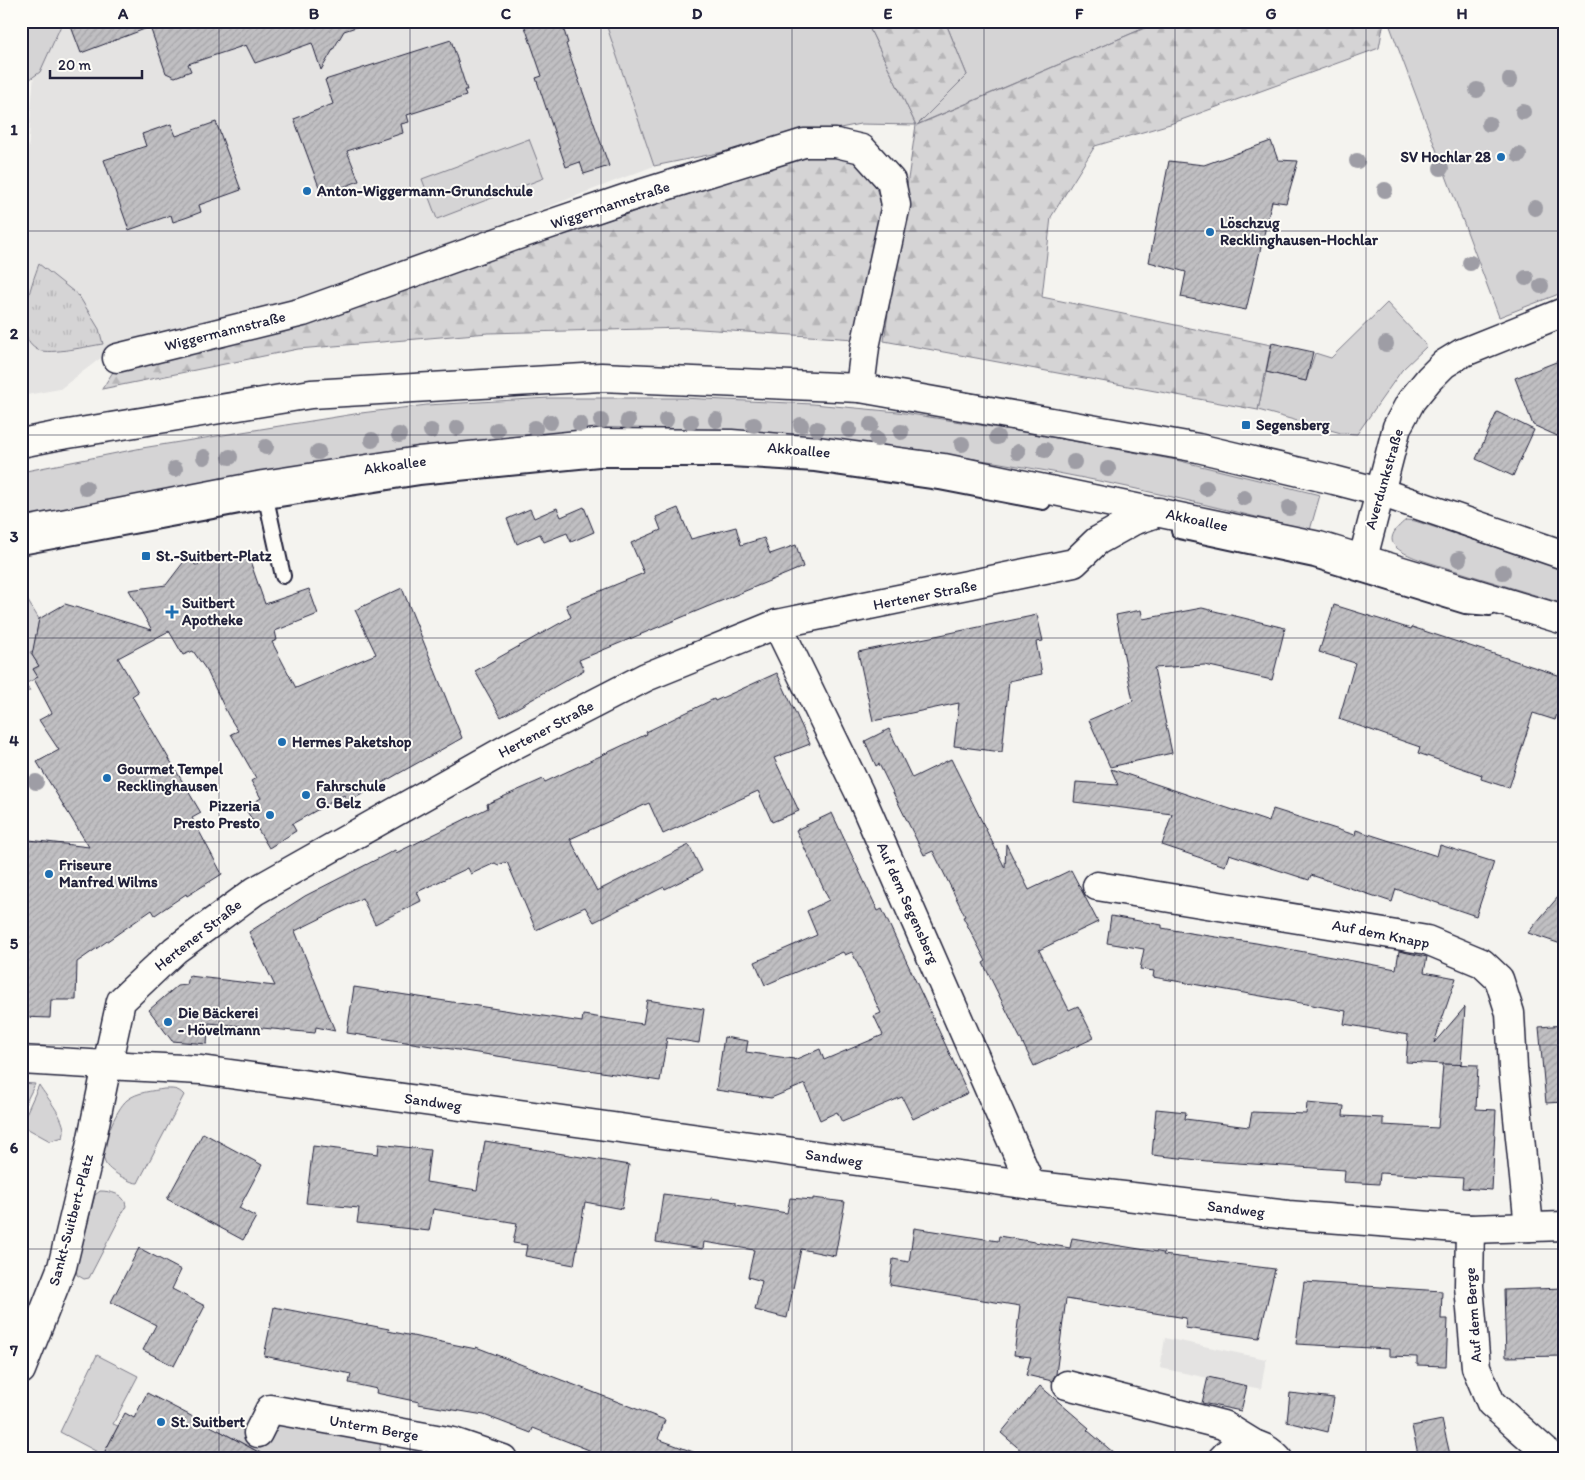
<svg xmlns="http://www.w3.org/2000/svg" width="1585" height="1480" viewBox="0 0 1585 1480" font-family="Itim,sans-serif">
<defs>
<pattern id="forest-firs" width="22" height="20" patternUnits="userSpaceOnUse" patternTransform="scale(1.25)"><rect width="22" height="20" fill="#d5d4d5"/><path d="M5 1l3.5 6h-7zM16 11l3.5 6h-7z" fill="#b7b6b8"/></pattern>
<pattern id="park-tufts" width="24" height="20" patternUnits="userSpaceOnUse" patternTransform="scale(1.25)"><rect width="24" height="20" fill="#d5d4d5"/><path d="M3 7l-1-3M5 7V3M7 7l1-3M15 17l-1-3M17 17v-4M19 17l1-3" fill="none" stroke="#b7b6b8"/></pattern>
<pattern id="building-hatch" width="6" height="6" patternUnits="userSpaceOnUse" patternTransform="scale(1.25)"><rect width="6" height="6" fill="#c0bfc2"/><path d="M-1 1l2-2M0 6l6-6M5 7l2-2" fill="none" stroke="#a5a4a8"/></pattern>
</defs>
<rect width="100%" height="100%" fill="#f4f3ef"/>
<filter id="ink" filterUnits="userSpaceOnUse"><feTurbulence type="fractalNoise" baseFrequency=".02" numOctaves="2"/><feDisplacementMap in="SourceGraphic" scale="10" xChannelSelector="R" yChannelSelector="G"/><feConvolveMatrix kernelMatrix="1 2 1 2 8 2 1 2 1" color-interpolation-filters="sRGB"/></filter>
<g filter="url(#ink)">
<g fill="#e4e3e2">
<polygon points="38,21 605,21 654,166 405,262 283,303 106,354 60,389 21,396 21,241"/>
<polygon points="1165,1338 1266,1359 1261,1389 1160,1368"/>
</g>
<g fill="#d5d4d5" stroke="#7c7b88">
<polygon points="26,21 63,21 40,72 26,82"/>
<polygon points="605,21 866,21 916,125 967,75 945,21 1161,21 916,125 860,124 654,166"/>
<polygon points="1388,21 1564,21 1564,292 1499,317"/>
<polygon points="529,139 544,178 437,219 422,179"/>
<polygon points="1387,303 1427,346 1402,370 1357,434 1341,433 1258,410 1266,372 1306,381 1315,353 1331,358"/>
<path d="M549,398H681L813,404L898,412L1029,433L1176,460L1320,495L1310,530C1215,507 1120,483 1024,467C952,454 879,447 806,440L21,521V472L142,448L361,413L427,405Z"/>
<path d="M1406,520L1415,521L1564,569V604L1421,560C1397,551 1378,542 1406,520Z"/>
<polygon points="21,598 26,598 39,619 34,647 35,650 30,652 39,666 33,669 38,677 25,684 30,691 21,692"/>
<polygon points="21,1083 35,1084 21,1112"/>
<path d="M39,1085C47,1098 69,1122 63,1137L50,1141L21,1125Z"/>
<path d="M164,1089C172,1089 178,1088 184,1095L141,1177L138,1183C132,1183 126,1179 120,1176C114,1172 106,1168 104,1160C100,1147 116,1109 127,1100C137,1092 152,1091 164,1089Z"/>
<path d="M100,1191C110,1191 125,1194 126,1206L89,1278L84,1279L77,1275L76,1268L95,1195Z"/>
<polygon points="97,1355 138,1376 113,1424 118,1426 103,1455 60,1432"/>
<polygon points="223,1420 260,1439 273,1420 381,1443 377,1459 258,1459 261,1453 218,1430"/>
</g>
<g fill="url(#forest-firs)" stroke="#7c7b88">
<polygon points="866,21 945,21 967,75 917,125 1161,21 1384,21 1379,48 1170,124 1095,146 1051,217 1042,297 1271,345 1258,410 884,341 916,125"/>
<path d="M824,155C861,157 871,169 881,203L855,339L685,328L488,333L298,349L102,389L118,364L323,311L786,163L803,158Z"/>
</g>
<path fill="url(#park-tufts)" stroke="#7c7b88" d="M39,264L79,296L99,329L103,344C89,346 51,355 38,350C11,338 32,283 39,264Z"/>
<g fill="url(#building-hatch)" stroke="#22223b">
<polygon points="69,21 361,21 362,25 344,31 321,70 312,43 255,63 246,45 188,64 191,71 175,77 166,73 150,27 81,53"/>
<polygon points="523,21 561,21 568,43 566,44 609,166 584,174 580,162 566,167 536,78 542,76"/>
<polygon points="451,40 467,90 464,90 466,96 407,115 409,122 401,124 403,133 347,151 359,181 322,195 294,119 333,104 325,80"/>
<polygon points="216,122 241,190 199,205 201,212 188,217 173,222 171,215 129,230 104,160 146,146 142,134 171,124 176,136"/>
<polygon points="1271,141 1278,160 1298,161 1286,203 1272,201 1246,310 1181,297 1186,272 1149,262 1169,161 1204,165"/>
<polygon points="1272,343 1313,352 1306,381 1266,372"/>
<polygon points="1564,359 1564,439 1533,425 1515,378"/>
<polygon points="1497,412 1534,430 1513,476 1476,459"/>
<polygon points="584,507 594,532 571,542 567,533 544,542 540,534 517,544 507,519 530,509 534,518 557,508 561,517"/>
<polygon points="678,508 691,539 736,527 741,545 764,538 770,554 796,545 803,567 579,660 584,670 501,717 475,671 571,617 566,605 644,573 631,543 661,530 656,517"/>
<polygon points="189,555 195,565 236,558 237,560 249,558 265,604 309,589 318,614 275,631 277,640 272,642 296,688 376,654 355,610 402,588 462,738 348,802 344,795 292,824 296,831 269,848 245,808 261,798 251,781 256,778 231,734 238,731 228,715 207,671 193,651 183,655 169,631 118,658 138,692 132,696 201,813 192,818 222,874 187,896 186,894 155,915 152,910 77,962 76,1000 51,1000 50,1018 21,1017 21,839 89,847 37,762 59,750 39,720 52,713 34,679 38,677 33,669 39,666 32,655 39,619 65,604 152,630 129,590 166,585"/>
<polygon points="1334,605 1411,629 1412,627 1564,677 1564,695 1555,720 1533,713 1509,788 1481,779 1482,775 1418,753 1420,747 1339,719 1355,663 1319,652"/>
<polygon points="1202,608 1285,628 1272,680 1205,665 1154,668 1172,753 1110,767 1089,720 1133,701 1116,615 1141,610 1143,619"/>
<polygon points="1037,615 1043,641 1036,642 1042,674 1009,681 1002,752 954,746 959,703 873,721 858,652"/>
<polygon points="777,673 810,744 774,758 799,811 772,822 758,791 663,834 649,803 570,839 597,891 689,845 702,871 665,889 664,887 594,922 585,907 536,930 507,862 498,865 495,863 471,874 468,868 417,892 421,901 375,924 362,898 295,931 335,1031 316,1027 315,1033 209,1023 207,1044 172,1041 149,1010 177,986 187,985 189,976 275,986 249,932 305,896 395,850 396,853 488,808 487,804 543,779 545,782 647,734 646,732 714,699 715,701"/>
<polygon points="889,729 912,778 951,759 1005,868 1006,844 1029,890 1071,870 1098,922 1039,950 1069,1010 1078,1006 1094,1038 1034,1066 983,963 986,961 963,917 965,916 933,851 924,855 879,764 876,766 865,741"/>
<polygon points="1111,769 1269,822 1273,809 1355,835 1356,830 1437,856 1440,845 1494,862 1476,916 1396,889 1392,902 1311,875 1309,880 1229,854 1225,866 1162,845 1172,814 1074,802 1076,782 1118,785"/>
<polygon points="832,813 878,911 882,909 968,1093 913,1119 902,1097 842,1122 837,1112 820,1120 805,1084 771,1098 716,1090 724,1037 748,1041 746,1052 794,1059 794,1060 820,1049 824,1060 883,1035 874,1016 881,1013 852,952 845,955 843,952 765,985 755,962 817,935 807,911 829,900 796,830"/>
<polygon points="1564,890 1564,945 1528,933 1536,923"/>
<polygon points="1111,916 1162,925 1162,928 1190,933 1256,943 1396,969 1399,951 1427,957 1424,972 1456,978 1434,1043 1465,1007 1461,1065 1406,1062 1408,1035 1344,1024 1346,1011 1153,977 1154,971 1140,969 1144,949 1107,943"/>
<polygon points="354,987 582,1022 583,1015 643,1024 647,1000 704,1009 699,1043 667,1038 660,1081 347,1033"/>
<polygon points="1564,1025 1564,1102 1546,1103 1539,1027"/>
<polygon points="1443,1064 1478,1065 1476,1109 1496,1110 1492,1190 1462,1188 1463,1178 1380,1173 1379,1184 1344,1182 1345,1170 1207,1161 1152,1155 1156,1109 1186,1112 1185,1119 1249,1127 1252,1112 1306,1114 1307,1103 1328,1105 1344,1106 1343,1116 1383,1118 1383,1125 1438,1128"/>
<polygon points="203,1133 262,1165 239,1208 256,1217 243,1240 167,1199"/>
<polygon points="485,1141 629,1165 622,1209 585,1202 574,1265 525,1256 527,1245 513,1243 517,1223 433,1209 429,1231 357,1223 359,1208 306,1203 313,1146 378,1154 379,1144 430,1150 426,1182 477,1190"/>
<polygon points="663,1194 711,1200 711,1198 736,1202 736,1205 787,1213 790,1198 813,1200 813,1198 845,1202 835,1256 801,1249 787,1318 755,1310 762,1281 748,1277 754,1250 704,1242 703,1249 656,1242"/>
<polygon points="914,1228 998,1241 999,1236 1070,1248 1072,1238 1164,1253 1163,1255 1275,1269 1259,1338 1185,1328 1186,1318 1066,1299 1056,1374 1052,1381 1026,1375 1031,1357 1014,1355 1020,1306 890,1285 893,1259 909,1262"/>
<polygon points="139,1248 181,1270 172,1289 205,1306 174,1366 143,1350 156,1325 111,1302"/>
<polygon points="1304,1282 1442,1291 1441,1319 1448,1319 1446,1366 1417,1365 1417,1357 1389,1356 1389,1349 1296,1344"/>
<polygon points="1564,1288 1564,1356 1506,1357 1504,1290"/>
<polygon points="274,1307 389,1329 388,1331 476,1349 476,1347 665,1420 658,1439 704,1456 703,1459 607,1459 588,1452 589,1450 533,1428 531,1433 484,1415 418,1404 419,1402 376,1393 377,1389 349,1383 351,1374 264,1356"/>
<polygon points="1208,1377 1247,1386 1241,1411 1202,1403"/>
<polygon points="1040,1386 1089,1428 1087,1430 1121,1459 1031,1459 1001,1433"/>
<polygon points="147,1393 218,1430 271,1459 101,1459 125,1413 134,1418"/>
<polygon points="1290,1393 1334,1398 1328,1432 1287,1422"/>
<polygon points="1442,1420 1451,1459 1419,1459 1412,1426"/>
</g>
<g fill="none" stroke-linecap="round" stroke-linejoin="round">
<g stroke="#22223b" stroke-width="18">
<g id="service">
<polyline points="265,494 283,576"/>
<polyline points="1179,531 1314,560 1465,606 1490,608"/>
<polyline points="21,547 266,501 419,477 599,459 730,459 815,464 939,482 1043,502"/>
</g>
</g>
<g stroke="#22223b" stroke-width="31">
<g id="minor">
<polyline points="117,358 303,312 512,237 627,198 804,143 836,143 862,149 891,181 896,205 865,347 860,388"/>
<polyline points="1363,558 1397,427 1411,401 1429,379 1444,364 1462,353 1564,312"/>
<polyline points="777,624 859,792 1031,1185"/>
<polyline points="1097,886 1427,940 1482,963 1499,979 1510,1013 1513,1068 1529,1227"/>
<polyline points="21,1060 107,1065 121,1001 175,950 255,891 514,745 646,677 777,624 1074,563 1097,541 1133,521 1159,512"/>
<polyline points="1470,1229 1469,1286 1476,1367 1491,1403 1554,1459"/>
<polyline points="21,1370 62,1267 86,1167 107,1065 201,1070 1031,1185 1288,1215 1470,1229 1564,1226"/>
<polyline points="1067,1385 1223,1425 1254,1444"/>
<polyline points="258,1433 270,1409 453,1442 503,1459"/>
<path d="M1222,1459C1226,1455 1230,1450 1234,1448C1251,1439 1267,1447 1278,1459"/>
</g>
</g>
<g stroke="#22223b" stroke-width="31">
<g id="secondary">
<polyline points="21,443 56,436 311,394 601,377 860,388 1198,448 1334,480 1380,492 1564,555"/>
<polyline points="21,532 263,485 419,461 598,443 731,444 818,451 944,468 1319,546 1564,620"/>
</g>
</g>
<use href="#service" stroke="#fdfcf7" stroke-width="14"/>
<use href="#minor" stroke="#fdfcf7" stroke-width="28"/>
<use href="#secondary" stroke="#fdfcf7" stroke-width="28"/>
</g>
<g fill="#9e9da5">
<circle cx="1510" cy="80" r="8"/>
<circle cx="1477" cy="90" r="8"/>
<circle cx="1523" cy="112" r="8"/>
<circle cx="1489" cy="124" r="8"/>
<circle cx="1519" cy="155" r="8"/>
<circle cx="1357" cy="161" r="8"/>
<circle cx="1441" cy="168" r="8"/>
<circle cx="1385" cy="190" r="8"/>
<circle cx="1535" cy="208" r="8"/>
<circle cx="1470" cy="263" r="8"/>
<circle cx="1526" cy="278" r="8"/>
<circle cx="1541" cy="286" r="8"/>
<circle cx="1386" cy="344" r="8"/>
<circle cx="666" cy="420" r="8"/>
<circle cx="716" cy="420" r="8"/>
<circle cx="601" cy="421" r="8"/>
<circle cx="628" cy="421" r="8"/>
<circle cx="550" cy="422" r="8"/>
<circle cx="691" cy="422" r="8"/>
<circle cx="580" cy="424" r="8"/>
<circle cx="754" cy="425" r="8"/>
<circle cx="801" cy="425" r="8"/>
<circle cx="871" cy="425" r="8"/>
<circle cx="457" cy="428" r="8"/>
<circle cx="535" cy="428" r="8"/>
<circle cx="817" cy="429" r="8"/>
<circle cx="497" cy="430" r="8"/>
<circle cx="849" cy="430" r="8"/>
<circle cx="431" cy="431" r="8"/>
<circle cx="901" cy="432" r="8"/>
<circle cx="399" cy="435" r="8"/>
<circle cx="997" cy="437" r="8"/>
<circle cx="877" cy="439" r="8"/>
<circle cx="372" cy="440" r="8"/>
<circle cx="962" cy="444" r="8"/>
<circle cx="266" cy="447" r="8"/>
<circle cx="1045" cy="450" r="8"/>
<circle cx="318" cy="452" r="8"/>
<circle cx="1018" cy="452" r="8"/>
<circle cx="204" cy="457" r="8"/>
<circle cx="230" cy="457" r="8"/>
<circle cx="1074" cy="462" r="8"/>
<circle cx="175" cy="469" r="8"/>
<circle cx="1108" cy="469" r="8"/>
<circle cx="86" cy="488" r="8"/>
<circle cx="1206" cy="488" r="8"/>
<circle cx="1244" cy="498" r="8"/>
<circle cx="1289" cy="508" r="8"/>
<circle cx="1459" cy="559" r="8"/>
<circle cx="1503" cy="572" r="8"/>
<circle cx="36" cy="782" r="8"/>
</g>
</g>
<path fill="none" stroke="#22223b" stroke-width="1" stroke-opacity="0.55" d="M219,21V1459M410,21V1459M601,21V1459M792,21V1459M984,21V1459M1175,21V1459M1366,21V1459M21,231H1564M21,435H1564M21,638H1564M21,842H1564M21,1045H1564M21,1249H1564"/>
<g fill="#1f6fb2" stroke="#fdfcf7" stroke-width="2">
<circle cx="1501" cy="157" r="5"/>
<circle cx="307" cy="191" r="5"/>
<circle cx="1210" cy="232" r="5"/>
<rect x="1241" y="420" width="10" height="10" rx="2.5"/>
<rect x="141" y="551" width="10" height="10" rx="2.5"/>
<path d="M169.5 604.5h5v5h5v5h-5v5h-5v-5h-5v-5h5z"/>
<circle cx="282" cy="742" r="5"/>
<circle cx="107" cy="778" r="5"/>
<circle cx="306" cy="795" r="5"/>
<circle cx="270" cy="815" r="5"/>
<circle cx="49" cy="874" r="5"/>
<circle cx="168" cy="1022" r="5"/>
<circle cx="161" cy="1422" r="5"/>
</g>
<g text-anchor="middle" stroke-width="4" stroke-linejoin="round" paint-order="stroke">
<g font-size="15" font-weight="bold" fill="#22223b" stroke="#fdfcf7" text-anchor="start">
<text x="1491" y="162" text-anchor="end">SV Hochlar 28</text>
<text x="317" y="196">Anton-Wiggermann-Grundschule</text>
<text x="1220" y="228">Löschzug<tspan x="1220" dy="17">Recklinghausen-Hochlar</tspan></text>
<text x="1256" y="430">Segensberg</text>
<text x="156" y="561">St.-Suitbert-Platz</text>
<text x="182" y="608">Suitbert<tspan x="182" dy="17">Apotheke</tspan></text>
<text x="292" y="747">Hermes Paketshop</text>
<text x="117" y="774">Gourmet Tempel<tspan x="117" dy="17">Recklinghausen</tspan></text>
<text x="316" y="791">Fahrschule<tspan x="316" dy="17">G. Belz</tspan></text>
<text x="260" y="811" text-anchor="end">Pizzeria<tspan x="260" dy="17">Presto Presto</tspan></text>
<text x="59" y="870">Friseure<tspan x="59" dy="17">Manfred Wilms</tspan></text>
<text x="178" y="1018">Die Bäckerei<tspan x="178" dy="17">- Hövelmann</tspan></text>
<text x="171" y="1427">St. Suitbert</text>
</g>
<g font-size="15" fill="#22223b" stroke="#fdfcf7">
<text transform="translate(610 205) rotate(-18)" y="5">Wiggermannstraße</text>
<text transform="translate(225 331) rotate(-14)" y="5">Wiggermannstraße</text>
<text transform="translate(799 450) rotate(5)" y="5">Akkoallee</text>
<text transform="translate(395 465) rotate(-8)" y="5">Akkoallee</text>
<text transform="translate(1384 479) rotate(-74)" y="5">Averdunkstraße</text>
<text transform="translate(1197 520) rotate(12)" y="5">Akkoallee</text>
<text transform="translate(925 595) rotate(-11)" y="5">Hertener Straße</text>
<text transform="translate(546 729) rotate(-28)" y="5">Hertener Straße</text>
<text transform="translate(908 903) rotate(66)" y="5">Auf dem Segensberg</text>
<text transform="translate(1381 934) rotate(11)" y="5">Auf dem Knapp</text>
<text transform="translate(198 935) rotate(-38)" y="5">Hertener Straße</text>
<text transform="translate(433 1102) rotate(8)" y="5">Sandweg</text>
<text transform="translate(834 1158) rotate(8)" y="5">Sandweg</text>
<text transform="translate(1236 1209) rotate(7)" y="5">Sandweg</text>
<text transform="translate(71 1220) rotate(-75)" y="5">Sankt-Suitbert-Platz</text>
<text transform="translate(1473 1315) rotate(-94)" y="5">Auf dem Berge</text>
<text transform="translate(374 1428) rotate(10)" y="5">Unterm Berge</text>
</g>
</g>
<rect width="1585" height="1480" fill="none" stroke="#fdfcf7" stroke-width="55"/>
<path d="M50 70v8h92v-8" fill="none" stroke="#22223b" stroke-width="2.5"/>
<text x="58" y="70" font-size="15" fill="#22223b" stroke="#fdfcf7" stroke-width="4" paint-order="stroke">20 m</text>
<rect x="28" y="28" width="1530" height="1424" fill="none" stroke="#22223b" stroke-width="2"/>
<g font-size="16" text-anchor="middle" font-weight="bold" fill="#22223b">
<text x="123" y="19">A</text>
<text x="314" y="19">B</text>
<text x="506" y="19">C</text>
<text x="697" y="19">D</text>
<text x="888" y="19">E</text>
<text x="1079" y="19">F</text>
<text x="1271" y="19">G</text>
<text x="1462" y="19">H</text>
<text x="14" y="135">1</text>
<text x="14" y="339">2</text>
<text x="14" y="542">3</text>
<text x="14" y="746">4</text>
<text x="14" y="949">5</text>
<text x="14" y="1153">6</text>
<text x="14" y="1356">7</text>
</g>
</svg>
